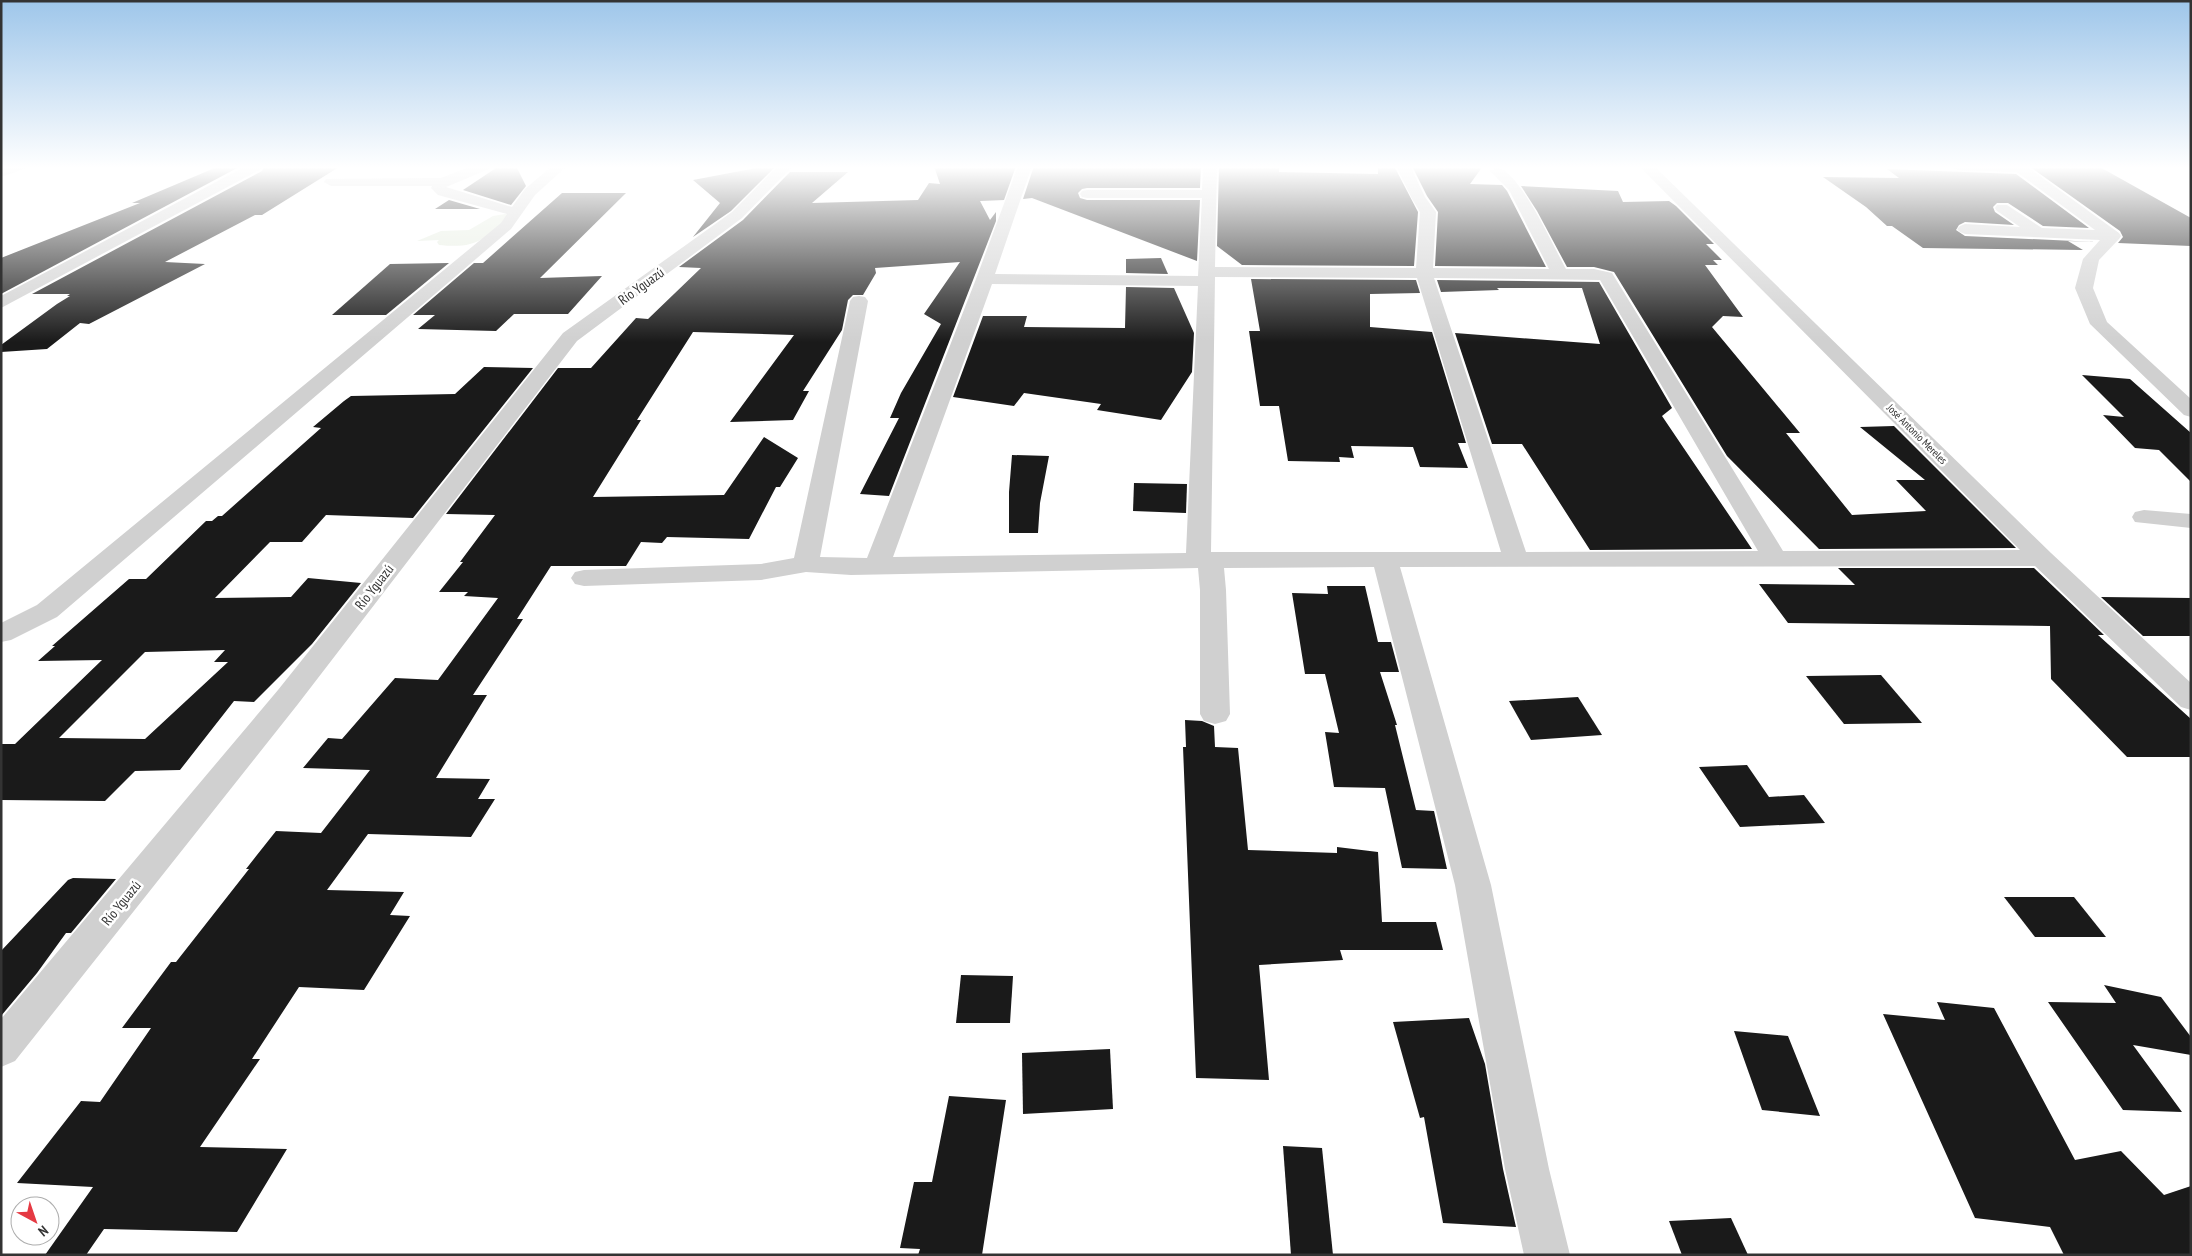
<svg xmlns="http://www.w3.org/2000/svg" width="2192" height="1256" viewBox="0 0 2192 1256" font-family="'PT Sans Narrow',sans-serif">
<rect width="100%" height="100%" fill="#fff"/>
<path fill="#e5ecdf" d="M505,214L511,215C484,239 477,249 439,245L437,242L439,240L417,241L441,231L469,230L493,216Z"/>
<g fill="#1a1a1a" fill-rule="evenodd">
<polygon points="499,166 516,166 526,186 511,205 463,190"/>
<polygon points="766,166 776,166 731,211 693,237 720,203 693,180"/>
<polygon points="934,166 1016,166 1004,200 980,201 990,220 996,212 996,221 889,496 860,494 899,418 890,418 901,393 941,324 924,314 960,262 875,268 876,273 863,295 853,295 848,300 842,330 803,391 809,391 793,420 730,422 794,335 693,332 637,420 641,420 593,497 724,495 764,437 798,458 780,487 776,487 749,539 667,537 662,543 641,542 626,566 551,566 517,619 523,619 473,695 487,695 436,778 490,779 478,799 495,799 471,837 368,834 327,890 404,892 390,915 410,916 364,990 299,987 252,1059 260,1059 200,1147 287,1149 237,1232 104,1229 86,1255 45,1255 93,1187 17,1183 81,1101 100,1102 151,1028 122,1028 171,962 176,962 249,869 246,869 276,831 321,833 370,770 303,768 328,738 342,739 395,678 438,680 498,598 464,596 468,592 439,592 463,562 460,562 495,515 446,514 558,368 591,368 636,318 648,319 701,268 679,267 743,220 790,172 848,172 812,203 918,200 929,183 940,184"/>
<polygon points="1034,166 1201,166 1200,188 1087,188 1082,189 1078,193 1080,198 1087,200 1200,200 1197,261 1032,198 1023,199"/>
<polygon points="1219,166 1279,166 1279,172 1378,174 1378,166 1394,166 1418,212 1414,266 1242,265 1217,246"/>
<polygon points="1412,166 1483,166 1470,184 1502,185 1507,191 1546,267 1435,266 1438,212 1427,196"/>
<polygon points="2029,166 2098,166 2191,218 2191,246 2118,243 2123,237 2120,231"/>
<polygon points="217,167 239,167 1,294 1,258 140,203 132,203"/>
<polygon points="264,167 339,167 262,215 255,215 165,262 205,264 89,324 80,323 47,349 1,352 1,345 57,304 70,296 67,296 70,294 32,294 262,171"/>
<polygon points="1887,169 2016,174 2089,228 2043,226 2008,203 1997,203 1993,207 1995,212 2014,225 1965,222 1959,225 1956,230 1965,236 2096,242 2068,241 2083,250 1923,248 1892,226 1887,226 1866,207 1823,177 1899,178"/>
<polygon points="1521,186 1618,191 1623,202 1669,201 1676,206 1714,244 1706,244 1722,260 1713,260 1718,265 1705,265 1743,317 1723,316 1712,327 1800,433 1786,433 1852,515 1926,511 1896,480 1925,480 1860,427 1894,426 2016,548 1819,549 1727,456 1614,272 1594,267 1567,267 1537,211"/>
<polygon points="562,193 626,193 540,278 602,276 568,314 514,314 496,331 418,329 435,315 413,315 474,263 483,263"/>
<polygon points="449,200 480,209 435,209"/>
<polygon points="1161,258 1168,274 1126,273 1126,259"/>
<polygon points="449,263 386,315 332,315 390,264"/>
<polygon points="1251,279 1416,280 1420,293 1370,294 1370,327 1432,332 1466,443 1458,443 1468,468 1420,467 1413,447 1351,446 1354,458 1339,457 1340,462 1288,461 1279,406 1260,406 1249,331 1260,331"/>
<polygon points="1437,280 1599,282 1672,408 1662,416 1752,549 1590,550 1522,444 1492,444 1455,333 1600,344 1582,288 1497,288 1499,290 1441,292"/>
<polygon points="1126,287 1174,288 1194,333 1192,372 1161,420 1097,410 1101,404 1024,393 1014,406 953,397 983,316 1027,316 1024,327 1125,328"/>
<path d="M484,367L533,368L413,518L326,515L302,542H270L215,598L291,597L308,578L361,583L312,644L254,702L234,701L180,770L135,771L105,801L1,800V744H15L102,660L38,661L55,646H52L129,579H146L206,521H212L218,516H222L321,428L313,427L344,401L351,396L455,394ZM225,650L214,662H228L145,739L59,738L145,652Z"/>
<polygon points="2082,375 2130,379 2191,433 2191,482 2159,450 2135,448 2103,415 2124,417"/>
<polygon points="1012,455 1049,456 1040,503 1038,533 1009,533 1009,492"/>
<polygon points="1134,483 1187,484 1186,513 1133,511"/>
<polygon points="1838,568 2034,568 2104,635 2098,635 2191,719 2191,757 2127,757 2051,679 2050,626 1788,623 1759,584 1855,585"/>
<polygon points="1327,586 1365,586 1378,642 1391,642 1399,672 1380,672 1397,725 1395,725 1416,810 1434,811 1447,869 1402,868 1385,788 1334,787 1325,732 1339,733 1325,674 1305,674 1292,593 1328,594"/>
<polygon points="2101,597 2191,598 2191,636 2143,636"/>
<polygon points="1881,675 1922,723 1844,724 1806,676"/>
<polygon points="1578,697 1602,735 1531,740 1509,701"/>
<polygon points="1185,720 1202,721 1214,726 1215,747 1238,748 1248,850 1337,853 1337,847 1378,852 1382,922 1436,922 1443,950 1340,950 1343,960 1259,965 1269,1080 1196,1078 1183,747 1186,747"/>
<polygon points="1747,765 1769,797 1804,795 1825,823 1740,827 1699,767"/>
<polygon points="73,878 116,879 71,933 66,933 37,973 1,1016 1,951 68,880"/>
<polygon points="2004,897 2074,897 2106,937 2035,937"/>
<polygon points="961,975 1013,976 1010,1023 956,1023"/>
<polygon points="2104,985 2161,997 2191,1037 2191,1055 2133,1045 2182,1112 2123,1110 2048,1002 2116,1003"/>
<polygon points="1937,1002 1994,1008 2075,1160 2121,1151 2164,1195 2191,1186 2191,1255 2064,1255 2050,1227 1975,1218 1883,1014 1945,1020"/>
<polygon points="1469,1018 1485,1064 1503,1169 1516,1227 1443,1223 1424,1117 1420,1118 1393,1022"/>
<polygon points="1734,1031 1788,1036 1820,1116 1762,1110"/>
<polygon points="1110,1049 1113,1109 1023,1114 1022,1053"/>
<polygon points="949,1096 1006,1100 982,1255 918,1255 920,1249 900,1248 914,1182 932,1182"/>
<polygon points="1283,1146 1322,1148 1333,1255 1291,1255"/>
<polygon points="1731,1218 1748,1255 1682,1255 1669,1221"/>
</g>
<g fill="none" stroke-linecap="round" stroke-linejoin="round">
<g fill="#d0d0d0" fill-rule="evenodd">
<polygon points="7,166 26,166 24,169 1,177 1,168"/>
<polygon points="246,166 263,166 261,169 1,308 1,296"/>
<polygon points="472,166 491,166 489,169 446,187 512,207 525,189 552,166 567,166 535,195 511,229 57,617 11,640 1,642 1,623 37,605 501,223 507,214 438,195 431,188 432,186 331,186 324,182 326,179 441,178"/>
<polygon points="778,166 793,166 742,218 577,341 298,704 15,1061 1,1067 1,1019 278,690 563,333 732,212"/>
<path d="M1018,166H1032L995,274L1198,276L1202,198H1087L1082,197L1080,194L1082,191L1087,190H1202L1203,166H1217L1215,267L1416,268L1420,212L1411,197L1396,166H1410L1425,197L1436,212L1433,268L1549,269L1509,190L1490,171L1497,167C1521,173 1553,246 1566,269H1594L1612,273L1783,551L2020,550L1639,166H1654L2051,553L2191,683V710L2181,707L2035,566L1400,567L1491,885L1549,1169L1570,1255H1524L1505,1169L1455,885L1374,567L1224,568L1226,590L1230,714L1226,721L1215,724L1204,721L1200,714V590L1198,568L851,575L806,572L761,580L584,586L575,584L571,578L575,572L584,570L761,564L794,558L850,301L853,297L859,296L865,297L868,301L820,557L867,558L976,279ZM1215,277L1417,278L1501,552H1211ZM1434,278L1600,280L1758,551L1526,552ZM992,284L1198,286L1186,553L893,557Z"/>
<polygon points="1950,166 2026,166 2119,233 2121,236 2119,239 2099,260 2093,288 2107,322 2191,399 2191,417 2184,415 2090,324 2075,288 2083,259 2100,240 1965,234 1960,232 1957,229 1960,226 1965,224 2020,227 1997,211 1995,208 1997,205 2007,205 2042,228 2095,230 2017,172 1957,170"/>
<polygon points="2144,510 2191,514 2191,528 2135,522 2132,517 2135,512"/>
</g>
</g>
<linearGradient id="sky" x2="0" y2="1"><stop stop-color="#9ec6ea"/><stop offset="0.49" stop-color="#fff"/><stop offset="1" stop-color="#fff" stop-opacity="0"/></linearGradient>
<rect width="2192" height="342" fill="url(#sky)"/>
<g text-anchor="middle" stroke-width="5" stroke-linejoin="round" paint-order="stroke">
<g font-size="11" fill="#333" stroke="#fff">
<text transform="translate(1917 434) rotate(45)" y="4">José Antonio Mereles</text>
</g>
<g font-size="14" fill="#333" stroke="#fff">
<text transform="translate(641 286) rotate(-36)" y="5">Río Yguazú</text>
<text transform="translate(374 587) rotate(-52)" y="5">Río Yguazú</text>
<text transform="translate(121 903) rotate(-51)" y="5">Río Yguazú</text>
</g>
</g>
<rect width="2192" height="1256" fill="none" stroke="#333333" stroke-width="5"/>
<g transform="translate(35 1221) rotate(140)"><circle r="24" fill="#ffffff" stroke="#adadad"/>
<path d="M0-4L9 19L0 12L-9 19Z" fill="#e53943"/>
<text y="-8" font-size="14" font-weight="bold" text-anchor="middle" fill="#333333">N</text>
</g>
</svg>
